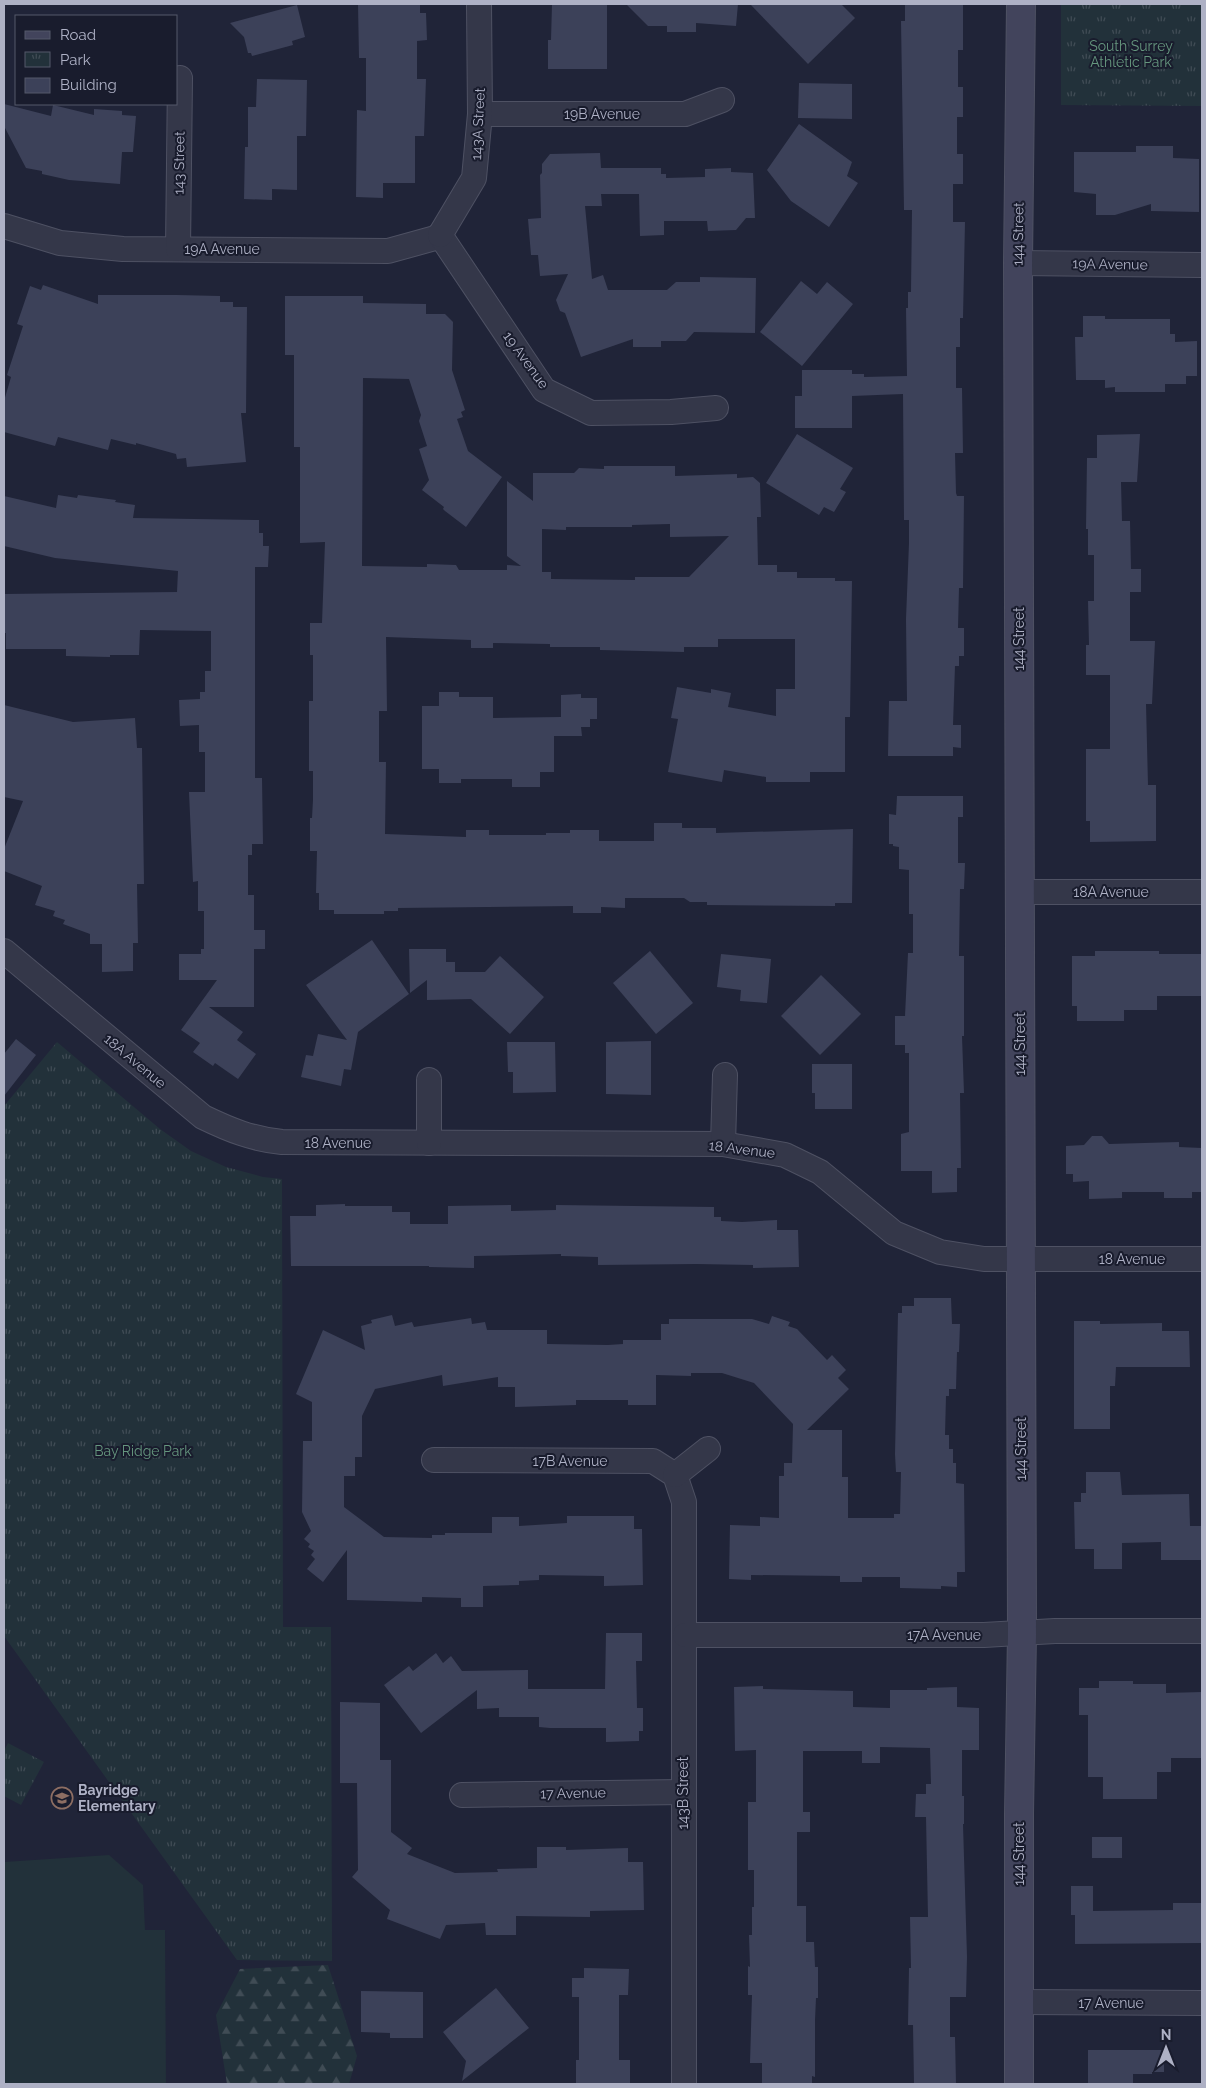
<svg xmlns="http://www.w3.org/2000/svg" width="1206" height="2088" viewBox="0 0 1206 2088" font-family="Raleway,sans-serif">
<defs>
<pattern id="forest-firs" width="22" height="20" patternUnits="userSpaceOnUse" patternTransform="scale(1.25)"><rect width="22" height="20" fill="#22313a"/><path d="M5 1l3.5 6h-7zM16 11l3.5 6h-7z" fill="#404c55"/></pattern>
<pattern id="park-tufts" width="24" height="20" patternUnits="userSpaceOnUse" patternTransform="scale(1.25)"><rect width="24" height="20" fill="#22313a"/><path d="M3 7l-1-3M5 7V3M7 7l1-3M15 17l-1-3M17 17v-4M19 17l1-3" fill="none" stroke="#404c55"/></pattern>
</defs>
<rect width="100%" height="100%" fill="#202438"/>
<polygon fill="url(#forest-firs)" points="328,1965 357,2056 349,2084 227,2084 216,2015 240,1969"/>
<g fill="url(#park-tufts)">
<polygon points="1061,4 1202,4 1202,106 1061,105"/>
<polygon points="57,1042 160,1129 191,1151 226,1167 263,1177 282,1179 283,1627 331,1627 332,1961 237,1960 4,1636 4,1106"/>
<polygon points="8,1743 44,1762 21,1805 4,1796 4,1751"/>
</g>
<polygon fill="#22313a" points="109,1855 143,1885 145,1930 165,1930 166,2084 4,2084 4,1862"/>
<g fill="#3c4159" fill-rule="evenodd">
<polygon points="358,4 420,4 420,13 426,13 427,40 417,41 417,79 426,79 424,136 415,136 415,183 383,183 383,198 356,197 357,110 366,111 366,58 359,58"/>
<polygon points="552,4 607,4 607,69 548,69 548,40 551,40"/>
<polygon points="626,4 738,4 736,26 696,23 696,32 667,32 667,26 648,26"/>
<polygon points="750,4 841,4 855,18 808,64"/>
<polygon points="905,4 963,4 963,50 958,50 958,87 963,87 963,117 957,117 957,154 963,154 963,184 953,184 953,222 965,222 963,318 960,318 960,347 956,347 956,388 962,388 963,453 955,453 956,493 957,496 964,496 963,588 959,588 958,628 964,628 964,656 959,656 959,666 955,666 953,725 961,725 961,748 953,747 953,756 888,756 889,701 907,701 906,619 909,543 909,520 904,520 903,394 852,396 852,428 795,428 795,396 802,396 802,370 852,370 852,374 864,374 864,377 907,376 906,308 908,308 908,292 911,292 912,210 904,210 901,21 905,21"/>
<polygon points="297,5 305,37 292,41 293,45 252,56 251,53 248,53 244,37 230,23"/>
<polygon points="257,79 307,80 306,136 297,136 297,190 272,189 272,200 244,199 245,147 248,147 248,107 256,107"/>
<polygon points="799,83 852,84 852,119 798,118"/>
<polygon points="4,104 51,116 53,105 94,115 94,109 122,111 122,115 136,116 133,152 122,152 120,184 69,180 42,174 42,171 26,168 4,126"/>
<polygon points="799,124 852,162 847,176 858,183 829,227 791,201 767,170"/>
<polygon points="1136,146 1173,146 1173,158 1199,159 1199,212 1151,211 1151,204 1115,215 1096,215 1096,194 1074,192 1074,152 1136,152"/>
<polygon points="600,153 601,168 661,168 661,174 666,174 666,178 705,177 705,169 731,168 731,172 753,173 755,218 746,218 736,230 708,231 707,221 664,221 664,235 640,236 639,194 601,194 602,206 585,206 592,279 603,275 608,290 667,290 676,282 700,282 700,277 756,278 755,333 694,332 686,341 661,341 661,347 633,347 633,339 581,357 565,313 560,311 556,300 568,274 540,276 538,255 531,255 528,219 541,218 540,175 542,173 542,164 550,154"/>
<polygon points="801,281 817,294 827,282 853,304 802,366 760,332"/>
<polygon points="43,285 98,304 98,295 177,295 220,296 220,302 233,302 233,307 247,307 246,413 241,413 246,462 187,467 186,458 177,459 176,454 136,443 136,445 111,439 108,450 58,437 55,446 4,432 4,401 11,377 7,375 23,326 17,324 30,286 41,290"/>
<path d="M285,296H363V303L426,304V314H445L453,322L452,370L465,410L461,412L463,417L457,419L468,451L502,477L466,527L445,511L443,509L444,507L422,490L429,480L419,449L427,446L419,421L421,415L409,379L363,378L362,566L427,567V564L456,565L459,570H507V565L521,566L507,556V481L533,501V473H574L579,468L604,469V466H675V476L737,474V478L753,477L760,483L761,517H757L758,565H777V572H797V578H835V581H852L850,717H845V772H810V782H766V777L724,770L722,782L668,772L678,719L671,718L677,687L711,693V689L731,693L728,707L776,716V689H795V639H718V647H684V652L600,650V647H550V644L493,643V648H471V640L386,637L387,711H379V762H386L385,834L466,837V830H489V835H546V833H570V830H599V841H654V823H682V828H716V833L853,829L852,903H835V906L707,905V902H690L684,898H625V908L601,907V913H573V906L398,908V911H384V914H334V910H319V893H316L317,851H310V818H312L313,800V771H309V701H313V655H310V623H322L325,542L300,543V447H294V355H285ZM670,524V537L729,536L689,577H635V580L551,579V572H542V529L566,530V527H632V525Z"/>
<polygon points="1083,316 1105,316 1105,319 1170,319 1170,334 1175,334 1175,342 1197,341 1197,376 1186,376 1186,384 1165,384 1165,392 1115,392 1115,387 1105,388 1105,380 1076,380 1075,337 1083,337"/>
<polygon points="797,434 853,468 840,489 846,492 834,512 824,507 819,515 766,483"/>
<polygon points="1140,434 1137,482 1121,482 1122,521 1130,521 1131,569 1141,569 1141,592 1130,592 1130,641 1155,641 1152,704 1146,704 1148,785 1156,785 1156,841 1090,842 1090,821 1086,821 1086,749 1110,749 1110,675 1086,675 1086,645 1089,645 1088,601 1094,601 1094,555 1088,555 1088,529 1086,529 1087,458 1097,458 1097,435"/>
<polygon points="58,495 77,498 78,495 116,500 115,502 135,505 133,518 259,520 259,533 263,533 263,546 269,546 268,567 255,567 255,778 262,778 263,844 252,844 252,855 248,855 248,895 254,895 254,930 265,930 265,949 254,949 254,1007 209,1007 243,1032 237,1040 256,1054 238,1079 215,1063 213,1066 193,1052 200,1043 181,1030 217,980 179,980 179,954 201,954 201,949 204,949 204,911 198,911 198,881 193,882 189,792 205,792 205,752 199,752 199,725 180,726 179,700 200,699 200,692 205,692 205,671 211,671 211,631 140,630 139,655 110,655 110,657 66,656 66,649 6,649 6,633 4,633 4,594 177,592 178,571 55,558 4,546 4,496 56,508"/>
<polygon points="439,692 459,692 459,697 493,697 493,718 561,717 561,695 581,694 581,698 597,698 597,719 590,719 590,727 581,727 582,736 554,736 554,772 540,772 540,787 512,787 512,779 461,779 461,783 439,783 439,769 422,769 422,706 439,706"/>
<polygon points="4,705 73,722 135,718 137,748 142,748 144,884 137,884 138,943 133,943 133,971 102,972 102,944 90,944 90,934 63,924 65,920 53,916 55,911 35,905 42,886 4,871 4,849 23,801 4,797"/>
<polygon points="897,796 963,796 963,817 958,817 958,863 965,863 964,889 960,889 959,956 964,956 964,1036 962,1036 964,1093 960,1093 961,1168 957,1168 957,1192 932,1193 932,1171 901,1171 901,1134 909,1132 909,1053 905,1053 905,1045 895,1045 895,1016 905,1016 908,953 913,953 913,914 909,914 909,870 899,869 899,847 893,846 893,844 889,844 889,814 896,815"/>
<polygon points="372,940 409,994 358,1032 351,1070 344,1069 341,1086 301,1077 306,1055 313,1056 318,1034 347,1040 306,985"/>
<polygon points="409,949 446,949 446,962 455,962 455,972 485,972 500,956 544,997 510,1034 471,999 427,1000 427,980 410,993"/>
<polygon points="650,951 693,1003 656,1034 613,983"/>
<polygon points="1095,951 1159,951 1159,954 1202,954 1202,996 1157,996 1157,1010 1124,1010 1124,1021 1077,1021 1077,1006 1072,1006 1072,956 1095,956"/>
<polygon points="721,954 771,959 767,1003 740,1001 741,990 717,987"/>
<polygon points="821,975 861,1014 820,1055 781,1016"/>
<polygon points="16,1039 36,1055 4,1096 4,1054"/>
<polygon points="651,1041 651,1095 606,1094 606,1042"/>
<polygon points="507,1042 555,1042 556,1092 513,1093 513,1072 508,1072"/>
<polygon points="812,1064 852,1064 852,1109 815,1109 815,1093 812,1093"/>
<polygon points="1092,1136 1102,1136 1109,1144 1179,1142 1179,1147 1202,1148 1202,1192 1192,1192 1192,1198 1164,1198 1164,1192 1122,1192 1122,1198 1089,1199 1089,1181 1073,1182 1073,1174 1066,1174 1066,1146 1084,1145"/>
<polygon points="345,1204 345,1206 392,1206 392,1212 410,1212 410,1224 448,1224 448,1206 511,1205 511,1211 556,1210 556,1205 714,1207 714,1217 721,1217 721,1221 742,1222 777,1220 777,1230 798,1230 799,1267 753,1268 753,1265 696,1264 598,1265 598,1257 561,1256 561,1254 474,1256 474,1268 429,1267 429,1266 291,1266 290,1216 316,1216 316,1205"/>
<polygon points="914,1298 951,1298 952,1324 960,1324 959,1352 957,1352 956,1389 949,1389 949,1396 946,1396 945,1435 949,1435 949,1449 953,1449 953,1463 956,1463 956,1483 964,1484 965,1572 957,1572 957,1587 941,1586 941,1589 900,1588 900,1577 862,1577 862,1582 840,1582 840,1576 751,1575 751,1580 729,1579 730,1525 760,1526 760,1517 779,1518 779,1476 784,1476 784,1463 792,1463 793,1424 754,1383 722,1373 691,1373 691,1376 656,1375 656,1405 628,1405 628,1400 576,1400 576,1405 515,1407 515,1387 498,1387 498,1377 443,1386 442,1375 375,1389 362,1416 362,1457 355,1457 355,1476 344,1476 344,1507 384,1537 432,1538 432,1535 445,1535 445,1533 492,1533 492,1517 519,1517 519,1526 567,1523 567,1516 634,1516 634,1529 642,1529 643,1585 604,1586 604,1576 539,1575 539,1580 519,1581 519,1585 483,1586 483,1607 461,1607 461,1598 422,1597 422,1602 347,1600 347,1550 323,1582 307,1569 315,1559 311,1555 314,1551 308,1547 310,1544 304,1539 311,1531 302,1512 303,1441 312,1441 312,1402 296,1394 323,1330 365,1350 361,1326 372,1323 371,1320 392,1315 395,1326 412,1322 414,1327 471,1318 472,1324 485,1322 487,1330 547,1330 547,1344 608,1345 623,1344 623,1340 661,1340 661,1324 669,1324 669,1319 752,1319 769,1324 772,1316 790,1322 788,1326 797,1329 827,1360 832,1355 846,1370 838,1378 849,1389 807,1430 842,1430 842,1477 848,1477 848,1518 894,1518 894,1514 900,1514 901,1472 896,1472 895,1454 898,1313 902,1313 902,1306 914,1306"/>
<polygon points="1074,1321 1100,1321 1100,1324 1162,1323 1162,1331 1189,1331 1190,1367 1116,1367 1115,1386 1110,1386 1110,1429 1074,1429"/>
<polygon points="1086,1472 1120,1472 1122,1495 1189,1494 1190,1526 1202,1526 1202,1560 1161,1560 1161,1542 1122,1543 1122,1569 1094,1569 1094,1549 1075,1549 1074,1502 1081,1502 1081,1493 1086,1493"/>
<polygon points="606,1633 642,1633 642,1661 636,1661 637,1708 643,1708 643,1731 639,1731 639,1741 606,1742 606,1728 550,1728 539,1727 539,1717 499,1717 499,1708 477,1709 477,1690 421,1733 384,1685 409,1666 413,1671 436,1653 443,1663 451,1656 462,1671 528,1670 528,1689 605,1689"/>
<polygon points="1099,1681 1133,1681 1133,1684 1166,1684 1166,1693 1202,1692 1202,1758 1171,1758 1171,1772 1157,1772 1157,1799 1103,1799 1103,1777 1088,1777 1088,1715 1079,1715 1079,1688 1099,1688"/>
<polygon points="763,1686 763,1689 853,1691 853,1707 890,1708 890,1690 927,1690 927,1688 957,1687 957,1707 979,1708 979,1750 962,1750 962,1796 964,1796 964,1824 963,1824 967,1957 966,1997 950,1997 950,2037 955,2037 956,2084 914,2084 913,2025 908,2025 909,1968 911,1968 910,1917 928,1917 926,1817 915,1817 916,1794 926,1794 926,1784 931,1784 930,1748 880,1747 880,1763 862,1763 862,1751 803,1751 803,1812 810,1812 810,1832 797,1832 797,1906 806,1906 806,1942 814,1942 815,1967 818,1967 818,1998 816,1998 815,2020 815,2077 812,2076 812,2084 762,2084 762,2063 750,2063 752,1995 748,1995 748,1966 750,1967 749,1935 752,1935 752,1907 754,1907 754,1870 748,1870 748,1802 756,1802 756,1750 735,1751 734,1687"/>
<polygon points="340,1702 380,1703 380,1760 391,1760 391,1832 412,1848 407,1854 455,1873 498,1872 497,1869 537,1868 537,1847 566,1847 566,1850 628,1848 628,1862 643,1862 644,1910 590,1911 590,1917 516,1916 516,1935 486,1935 485,1923 446,1925 440,1939 387,1919 390,1910 352,1877 358,1870 357,1783 340,1783"/>
<rect x="1092" y="1837" width="30" height="21"/>
<polygon points="1071,1886 1093,1886 1093,1911 1173,1910 1173,1903 1201,1903 1201,1943 1075,1944 1075,1915 1071,1915"/>
<polygon points="584,1968 629,1969 628,1995 619,1995 619,2060 630,2060 630,2084 576,2084 576,2060 579,2060 579,1997 572,1997 572,1978 584,1978"/>
<polygon points="496,1988 529,2028 462,2081 466,2061 443,2032"/>
<polygon points="361,1991 423,1992 423,2038 390,2038 390,2033 361,2032"/>
<polygon points="1088,2050 1164,2050 1164,2072 1152,2072 1152,2074 1133,2074 1133,2084 1088,2084"/>
</g>
<g fill="none" stroke-linecap="round" stroke-linejoin="round">
<g stroke="#4e5163" stroke-width="26">
<g id="street">
<polyline points="480,114 685,114 722,100"/>
<polyline points="4,226 60,243 123,249 388,251 435,238 440,235"/>
<polyline points="440,235 544,390 591,413 671,412 716,408"/>
<polyline points="440,235 474,178 480,114 479,4"/>
<polyline points="178,249 180,78"/>
<polyline points="1018,263 1202,265"/>
<polyline points="1020,892 1202,892"/>
<path d="M4,951L203,1117C230,1130 252,1139 282,1142L723,1144L785,1155L820,1172L894,1233L940,1252L984,1259H1202"/>
<polyline points="429,1080 429,1143"/>
<polyline points="723,1144 725,1075"/>
<polyline points="434,1460 653,1461 675,1475 684,1502 684,2084"/>
<polyline points="675,1475 708,1449"/>
<polyline points="685,1635 984,1635 1055,1631 1202,1631"/>
<polyline points="462,1795 683,1792"/>
<polyline points="1020,2002 1202,2003"/>
</g>
</g>
<g stroke="#4e5163" stroke-width="30">
<polyline id="secondary" points="1019,2084 1019,1814 1022,1634 1018,263 1021,4"/>
</g>
<use href="#street" stroke="#343749" stroke-width="24"/>
<use href="#secondary" stroke="#42445c" stroke-width="28"/>
</g>
<defs>
<g id="school-ring" transform="scale(1.125)"><circle r="9.5" fill="#191c2d" stroke="#8d6e63" stroke-width="1.5"/><path d="M0-5L7-2L0 1L-7-2ZM-4 1L0 2.5L4 1V4Q0 6-4 4Z" fill="#8d6e63"/></g>
</defs>
<g fill-rule="evenodd">
<use href="#school-ring" x="62" y="1798"/>
</g>
<g text-anchor="middle" stroke-width="4" stroke-linejoin="round" paint-order="stroke">
<g font-size="14" fill="#65967e" stroke="#191c2d">
<text x="1131" y="51">South Surrey<tspan x="1131" dy="16">Athletic Park</tspan></text>
<text x="143" y="1456">Bay Ridge Park</text>
</g>
<g font-size="14" fill="#aeb1c5" stroke="#191c2d">
<text x="602" y="119">19B Avenue</text>
<text transform="translate(478 124) rotate(-87)" y="5">143A Street</text>
<text transform="translate(179 163) rotate(-89)" y="5">143 Street</text>
<text transform="translate(1018 234) rotate(-89)" y="5">144 Street</text>
<text x="222" y="254">19A Avenue</text>
<text transform="translate(1110 264) rotate(1)" y="5">19A Avenue</text>
<text transform="translate(526 360) rotate(54)" y="5">19 Avenue</text>
<text transform="translate(1019 639) rotate(-90)" y="5">144 Street</text>
<text x="1111" y="897">18A Avenue</text>
<text transform="translate(1020 1044) rotate(-90)" y="5">144 Street</text>
<text transform="translate(135 1061) rotate(40)" y="5">18A Avenue</text>
<text x="338" y="1148">18 Avenue</text>
<text transform="translate(742 1149) rotate(7)" y="5">18 Avenue</text>
<text x="1132" y="1264">18 Avenue</text>
<text transform="translate(1021 1449) rotate(-90)" y="5">144 Street</text>
<text x="570" y="1466">17B Avenue</text>
<text x="944" y="1640">17A Avenue</text>
<text transform="translate(573 1793) rotate(-1)" y="5">17 Avenue</text>
<text transform="translate(683 1793) rotate(-90)" y="5">143B Street</text>
<text transform="translate(1019 1854) rotate(-90)" y="5">144 Street</text>
<text x="1111" y="2008">17 Avenue</text>
</g>
<g font-size="14" font-weight="bold" fill="#aeb1c5" stroke="#191c2d" text-anchor="start">
<text x="78" y="1795">Bayridge<tspan x="78" dy="16">Elementary</tspan></text>
</g>
</g>
<rect width="1206" height="2088" fill="none" stroke="#aeb1c5" stroke-width="10"/>
<rect x="15" y="15" width="162" height="90" fill="#191c2d" stroke="#55586a"/>
<rect x="25" y="31" width="25" height="8" fill="#42445c" stroke="#55586a"/>
<text x="60" y="40" font-size="15" fill="#aeb1c5">Road</text>
<rect x="25" y="52" width="25" height="15" fill="url(#park-tufts)" stroke="#55586a"/>
<text x="60" y="65" font-size="15" fill="#aeb1c5">Park</text>
<rect x="25" y="78" width="25" height="15" fill="#3c4159" stroke="#55586a"/>
<text x="60" y="90" font-size="15" fill="#aeb1c5">Building</text>
<g transform="translate(1166 2048)" stroke="#191c2d" stroke-width="4" paint-order="stroke">
<path d="M0-4L9 19L0 12L-9 19Z" fill="#aeb1c5"/>
<text y="-8" font-size="14" font-weight="bold" text-anchor="middle" fill="#aeb1c5">N</text>
</g>
</svg>
